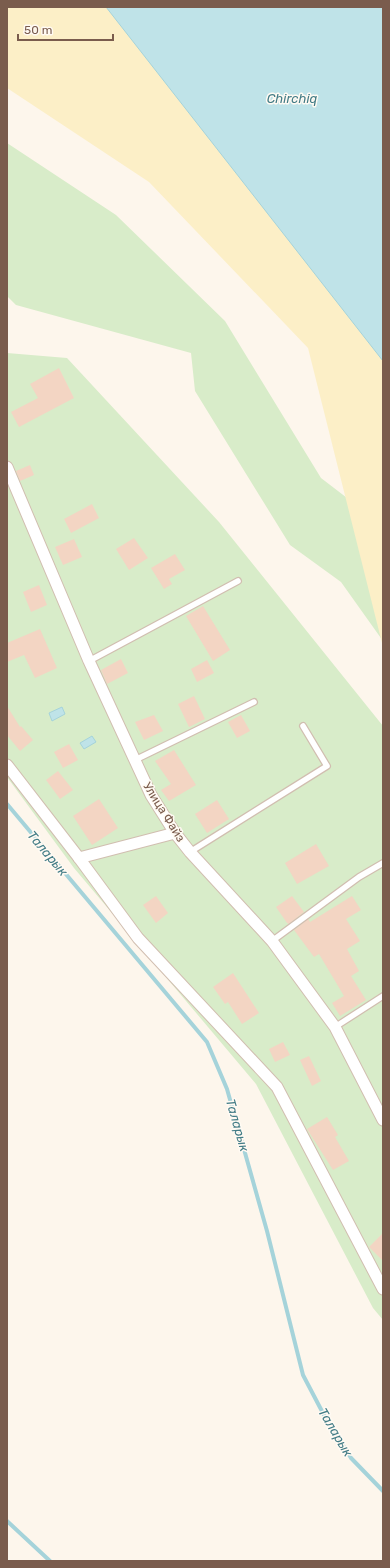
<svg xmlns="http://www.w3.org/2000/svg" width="390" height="1568" viewBox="0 0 390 1568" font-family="Rubik,sans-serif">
<rect width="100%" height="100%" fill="#fdf6ec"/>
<g fill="#d8ecc9">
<polygon points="7,143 116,215 225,321 321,478 351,501 383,641 341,582 290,545 195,391 191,353 16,305 7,296"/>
<polygon points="7,353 67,358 219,522 383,726 383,1320 373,1308 256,1084 74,868 7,777"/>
</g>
<polygon fill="#fcefc7" points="7,7 383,7 383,647 308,348 149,182 7,88"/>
<g fill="#bfe3e8" stroke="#a5d3da">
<polygon points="106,7 383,7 383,361"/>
<polygon points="62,707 65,714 52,721 49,713"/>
<polygon points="92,736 96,742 84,749 80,743"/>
</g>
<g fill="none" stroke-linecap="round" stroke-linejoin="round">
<g stroke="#a5d3da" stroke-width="4">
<polyline points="7,804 207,1042 227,1089 267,1231 303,1375 325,1417 351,1458 383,1491"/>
<polyline points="7,1521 50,1561"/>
</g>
</g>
<g fill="#f3d5c3">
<polygon points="59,368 74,398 19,427 11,412 38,398 30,384"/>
<polygon points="30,465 34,475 20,481 16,471"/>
<polygon points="92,504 99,518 71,533 64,519"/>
<polygon points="134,538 148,558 129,570 116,549"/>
<polygon points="74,539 82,557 63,565 55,547"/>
<polygon points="175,554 185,570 169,579 172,584 164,589 151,568"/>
<polygon points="39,585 47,605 31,612 23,592"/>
<polygon points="203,606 230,650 213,661 186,616"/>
<polygon points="40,629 57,668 35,678 24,655 7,662 7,643"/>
<polygon points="121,659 128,673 107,684 101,670"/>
<polygon points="207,660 214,673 197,682 191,669"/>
<polygon points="194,696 205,719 189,727 178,704"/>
<polygon points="7,706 20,727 21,726 33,740 20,751 7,735"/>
<polygon points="154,715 163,731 144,740 135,722"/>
<polygon points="241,715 250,731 237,738 228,722"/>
<polygon points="69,744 78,760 63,768 54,752"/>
<polygon points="174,750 196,785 169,801 161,790 171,784 155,761"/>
<polygon points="58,771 73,790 60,799 46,780"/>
<polygon points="99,799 118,828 92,845 73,816"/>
<polygon points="217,800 229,819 207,833 195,814"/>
<polygon points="316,844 329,866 297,884 285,863"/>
<polygon points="156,896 168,913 156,923 143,905"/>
<polygon points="292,896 304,912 289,924 287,923 276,907"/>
<polygon points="352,896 361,910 346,919 360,941 347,949 359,971 351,976 366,1000 340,1016 332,1003 344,996 319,954 314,957 294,930 308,919 310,922"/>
<polygon points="233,973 259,1013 242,1024 228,1002 225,1004 213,987"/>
<polygon points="283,1042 290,1055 275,1062 269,1049"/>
<polygon points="309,1056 321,1081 312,1086 300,1060"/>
<polygon points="327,1117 338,1135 335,1137 349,1161 333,1170 307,1129"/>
<polygon points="383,1233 383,1261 369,1247"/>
</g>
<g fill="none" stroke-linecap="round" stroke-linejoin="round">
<g stroke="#d1beb0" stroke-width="8">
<g id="service">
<polyline points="89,661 238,581"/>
<polyline points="135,760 254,702"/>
<polyline points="190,852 327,766 303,726"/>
<polyline points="272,941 359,877 383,863"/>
<polyline points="335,1027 383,996"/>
</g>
</g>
<g stroke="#d1beb0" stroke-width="13">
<g id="minor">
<polyline points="7,467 89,661 151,795 175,833 190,852 272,941 335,1027 383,1120"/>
<polyline points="7,765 79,858 138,938 277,1087 383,1289"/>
<polyline points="79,858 175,833"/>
</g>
</g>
<use href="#service" stroke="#fff" stroke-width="5.5"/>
<use href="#minor" stroke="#fff" stroke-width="11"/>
</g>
<g text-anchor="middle" stroke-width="3" stroke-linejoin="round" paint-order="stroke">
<g font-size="12" fill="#7a5c4d" stroke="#fffaf3">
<text transform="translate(164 812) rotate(58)" y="4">Улица Файз</text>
</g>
<g font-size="13" font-style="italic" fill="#437c86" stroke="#fffaf3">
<text x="292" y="103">Chirchiq</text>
<text transform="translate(48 853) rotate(50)" y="5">Таларык</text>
<text transform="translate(238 1125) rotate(74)" y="5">Таларык</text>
<text transform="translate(336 1432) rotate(59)" y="5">Таларык</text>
</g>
</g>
<rect width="390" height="1568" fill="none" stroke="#7a5c4d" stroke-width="16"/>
<path d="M18 34v6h95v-6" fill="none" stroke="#7a5c4d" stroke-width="2"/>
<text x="24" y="34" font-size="12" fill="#7a5c4d" stroke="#fffaf3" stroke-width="3" paint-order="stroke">50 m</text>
</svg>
